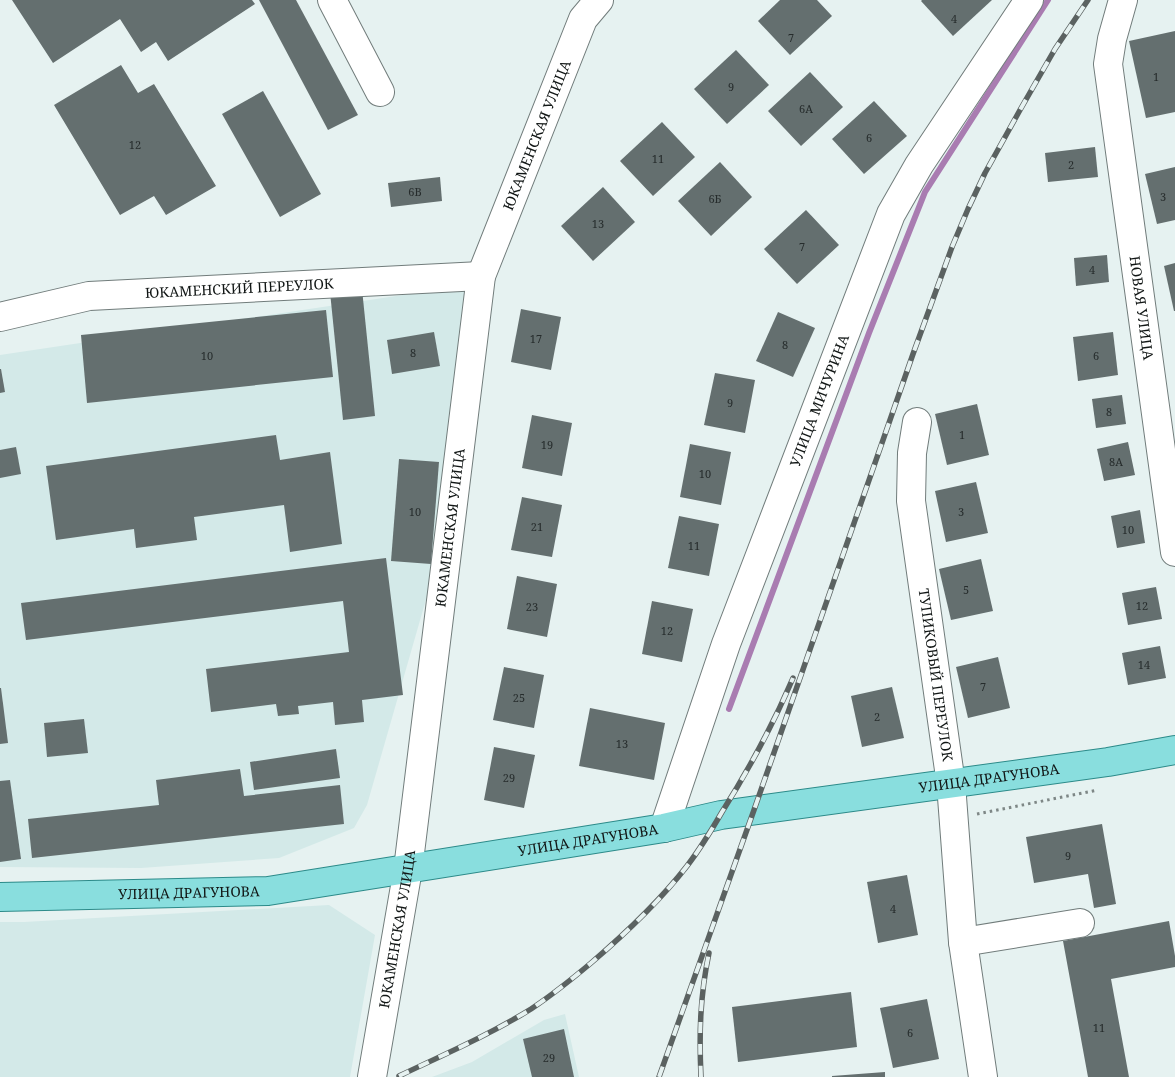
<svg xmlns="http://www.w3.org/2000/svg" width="1175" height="1077" viewBox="0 0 1175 1077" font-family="'Noto Serif',serif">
<rect width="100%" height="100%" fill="#e6f2f1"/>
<g fill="#d3e9e8">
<polygon points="470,285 429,589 367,805 354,828 279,858 141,868 0,867 0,355"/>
<polygon points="329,905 375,935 350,1077 0,1077 0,922 24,922"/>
<polygon points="565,1014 579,1077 432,1077 472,1062 544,1020"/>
</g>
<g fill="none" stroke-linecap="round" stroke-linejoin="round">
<polyline stroke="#a97cb1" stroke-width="6" points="729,709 869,333 925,192 1048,0"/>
</g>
<g fill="#646f6f">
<polygon points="12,0 252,0 255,4 168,61 156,42 141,52 120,19 53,63"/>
<polygon points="259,0 296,0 358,115 328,130"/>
<polygon points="780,0 817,0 832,16 790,55 758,21"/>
<polygon points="922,0 992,0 953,36 921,1"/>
<polygon points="1175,31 1175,112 1146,118 1129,41"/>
<polygon points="736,50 769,85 727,124 694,89"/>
<polygon points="121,65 138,93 154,84 216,186 166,215 154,196 120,215 54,105"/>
<polygon points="810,72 843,107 801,146 768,111"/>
<polygon points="263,91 321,194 280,217 222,114"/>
<polygon points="874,101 907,136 864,174 832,139"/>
<polygon points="662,122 695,157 653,196 620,161"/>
<polygon points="1095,147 1098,177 1048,182 1045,153"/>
<polygon points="720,162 752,197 711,236 678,201"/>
<polygon points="1175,167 1175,220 1157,224 1145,174"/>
<polygon points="440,177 442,201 391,207 388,183"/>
<polygon points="603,187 635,222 593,261 561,226"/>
<polygon points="806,210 839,245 797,284 764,249"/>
<polygon points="1107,255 1109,282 1076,286 1074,258"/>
<polygon points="1175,263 1175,311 1174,311 1164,266"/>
<polygon points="362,289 375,416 343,420 330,292"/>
<polygon points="521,309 561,317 551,370 511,362"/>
<polygon points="326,310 333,377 87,403 81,335"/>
<polygon points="778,312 815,328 793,377 756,361"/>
<polygon points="434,332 440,366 392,374 387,340"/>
<polygon points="1113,332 1118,375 1078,381 1073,337"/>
<polygon points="0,369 1,369 5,392 0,393"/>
<polygon points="715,373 755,380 745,433 704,425"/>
<polygon points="1122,395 1126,424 1096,428 1092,399"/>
<polygon points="977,404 989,455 947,465 935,414"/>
<polygon points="532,415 572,423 562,476 522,468"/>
<polygon points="276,435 280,460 330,452 342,544 290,552 284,505 194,517 197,540 136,548 134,529 56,540 46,466"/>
<polygon points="1128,442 1135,475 1104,481 1097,449"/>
<polygon points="690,444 731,452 721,505 680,497"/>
<polygon points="16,447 21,474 0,478 0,450"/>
<polygon points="399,459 439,462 431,564 391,561"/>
<polygon points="976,482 988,533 946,542 935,491"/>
<polygon points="522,497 562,505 552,557 511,550"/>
<polygon points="1140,510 1145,543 1117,548 1111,516"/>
<polygon points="679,516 719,524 709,576 668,568"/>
<polygon points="386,558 403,695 362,700 364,722 335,725 333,702 298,706 299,714 278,716 276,704 211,712 206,669 349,652 343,601 26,640 21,603"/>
<polygon points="981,559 993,611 951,620 939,569"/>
<polygon points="517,576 557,584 547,637 507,629"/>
<polygon points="1156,587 1162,619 1128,625 1122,593"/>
<polygon points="652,601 693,609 682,662 642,654"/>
<polygon points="1160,646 1166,678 1128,685 1122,653"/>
<polygon points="998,657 1010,708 968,718 956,667"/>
<polygon points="504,667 544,675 534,728 493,720"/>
<polygon points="892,687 904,738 862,747 851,696"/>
<polygon points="0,688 1,688 8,743 0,744"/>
<polygon points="590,708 665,723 654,780 579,766"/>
<polygon points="84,719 88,753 47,757 44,723"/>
<polygon points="494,747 535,755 524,808 484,800"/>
<polygon points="336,749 340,778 254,790 250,762"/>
<polygon points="240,769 244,796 340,785 344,824 32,858 28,819 159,805 156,780"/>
<polygon points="10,780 21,859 0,862 0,781"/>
<polygon points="1102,824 1116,904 1094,908 1088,874 1034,883 1026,837"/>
<polygon points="907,875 918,935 878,943 867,882"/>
<polygon points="1169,921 1175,956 1175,967 1111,979 1129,1077 1088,1077 1063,941"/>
<polygon points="851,992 857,1047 738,1062 732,1007"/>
<polygon points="927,999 939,1059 893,1068 880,1008"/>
<polygon points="564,1029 574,1077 532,1077 523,1039"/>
<polygon points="885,1072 885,1077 832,1077 832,1076"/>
</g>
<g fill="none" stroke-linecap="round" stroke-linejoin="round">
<g stroke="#717c7b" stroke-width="30">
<g id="minor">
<polyline points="332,0 380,92"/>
<path id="s1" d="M1123,0L1112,39L1108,64L1175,552"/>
<path id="s2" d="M0,317L89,296L481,276"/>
<path id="s3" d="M917,422L912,453L911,501L951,784L963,942L983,1077"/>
<path id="s4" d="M664,828L726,644L891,214L919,165L1029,0"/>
<polyline points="963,942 1080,923"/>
<path id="s5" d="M372,1077L408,869L481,276L583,19L599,0"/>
</g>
</g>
<g stroke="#2c8a89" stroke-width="30">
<g id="major">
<path id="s6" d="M0,897L268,891L664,828L721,815L1108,762L1175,750"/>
</g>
</g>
<polyline stroke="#7e8786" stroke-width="3" stroke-dasharray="2.5 4" stroke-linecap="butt" points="977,814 1098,790"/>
<use href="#minor" stroke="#fff" stroke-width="28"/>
<use href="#major" stroke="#89dede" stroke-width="28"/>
<g stroke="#5b6261" stroke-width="5.5">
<g id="rail">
<path d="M399,1076C443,1055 489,1035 531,1009C552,995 572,979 591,963C626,933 659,902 687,866C700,849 711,831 722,812C749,769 773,725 793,678"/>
<polyline points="659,1077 754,810 913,354 952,247 968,209 985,173 1020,110 1055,49 1088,0"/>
<path d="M701,1077C699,1033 700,996 709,953"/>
</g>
</g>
<use href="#rail" stroke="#e6f2f1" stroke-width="4" stroke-dasharray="11" stroke-linecap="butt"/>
</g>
<g text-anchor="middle" stroke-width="4" stroke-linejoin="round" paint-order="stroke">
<g font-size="11" fill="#262c2c">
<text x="954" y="23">4</text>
<text x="791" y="42">7</text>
<text x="1156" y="81">1</text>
<text x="731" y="91">9</text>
<text x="806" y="113">6А</text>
<text x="869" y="142">6</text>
<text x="135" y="149">12</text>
<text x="658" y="163">11</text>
<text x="1071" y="169">2</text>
<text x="415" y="196">6В</text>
<text x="1163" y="201">3</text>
<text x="715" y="203">6Б</text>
<text x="598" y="228">13</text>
<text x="802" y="251">7</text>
<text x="1092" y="274">4</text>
<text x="536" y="343">17</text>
<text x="785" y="349">8</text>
<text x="413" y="357">8</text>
<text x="207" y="360">10</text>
<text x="1096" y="360">6</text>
<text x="730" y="407">9</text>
<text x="1109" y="416">8</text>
<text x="962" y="439">1</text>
<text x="547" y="449">19</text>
<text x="1116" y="466">8А</text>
<text x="705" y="478">10</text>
<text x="415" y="516">10</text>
<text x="961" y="516">3</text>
<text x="537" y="531">21</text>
<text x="1128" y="534">10</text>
<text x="694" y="550">11</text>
<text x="966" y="594">5</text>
<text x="1142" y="610">12</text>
<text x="532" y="611">23</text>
<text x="667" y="635">12</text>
<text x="1144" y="669">14</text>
<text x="983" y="691">7</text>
<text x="519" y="702">25</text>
<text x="877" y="721">2</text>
<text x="622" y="748">13</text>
<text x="509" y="782">29</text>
<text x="1068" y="860">9</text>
<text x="893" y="913">4</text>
<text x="1099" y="1032">11</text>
<text x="910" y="1037">6</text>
<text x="549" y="1062">29</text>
</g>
<g font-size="14" fill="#111615" stroke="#e6f2f1">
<text dy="5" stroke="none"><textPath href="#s5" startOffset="960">ЮКАМЕНСКАЯ УЛИЦА</textPath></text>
<text dy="5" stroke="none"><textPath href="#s2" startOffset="242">ЮКАМЕНСКИЙ ПЕРЕУЛОК</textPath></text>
<text dy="5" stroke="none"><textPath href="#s1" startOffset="312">НОВАЯ УЛИЦА</textPath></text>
<text dy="5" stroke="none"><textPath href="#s4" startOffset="455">УЛИЦА МИЧУРИНА</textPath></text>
<text dy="5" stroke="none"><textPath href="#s5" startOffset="555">ЮКАМЕНСКАЯ УЛИЦА</textPath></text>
<text dy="5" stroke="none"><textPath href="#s3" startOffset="255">ТУПИКОВЫЙ ПЕРЕУЛОК</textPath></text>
<text dy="5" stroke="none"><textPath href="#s6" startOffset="998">УЛИЦА ДРАГУНОВА</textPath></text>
<text dy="5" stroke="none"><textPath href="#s6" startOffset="592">УЛИЦА ДРАГУНОВА</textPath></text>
<text dy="5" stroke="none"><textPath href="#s6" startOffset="189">УЛИЦА ДРАГУНОВА</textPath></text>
<text dy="5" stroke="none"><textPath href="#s5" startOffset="150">ЮКАМЕНСКАЯ УЛИЦА</textPath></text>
</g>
</g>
</svg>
